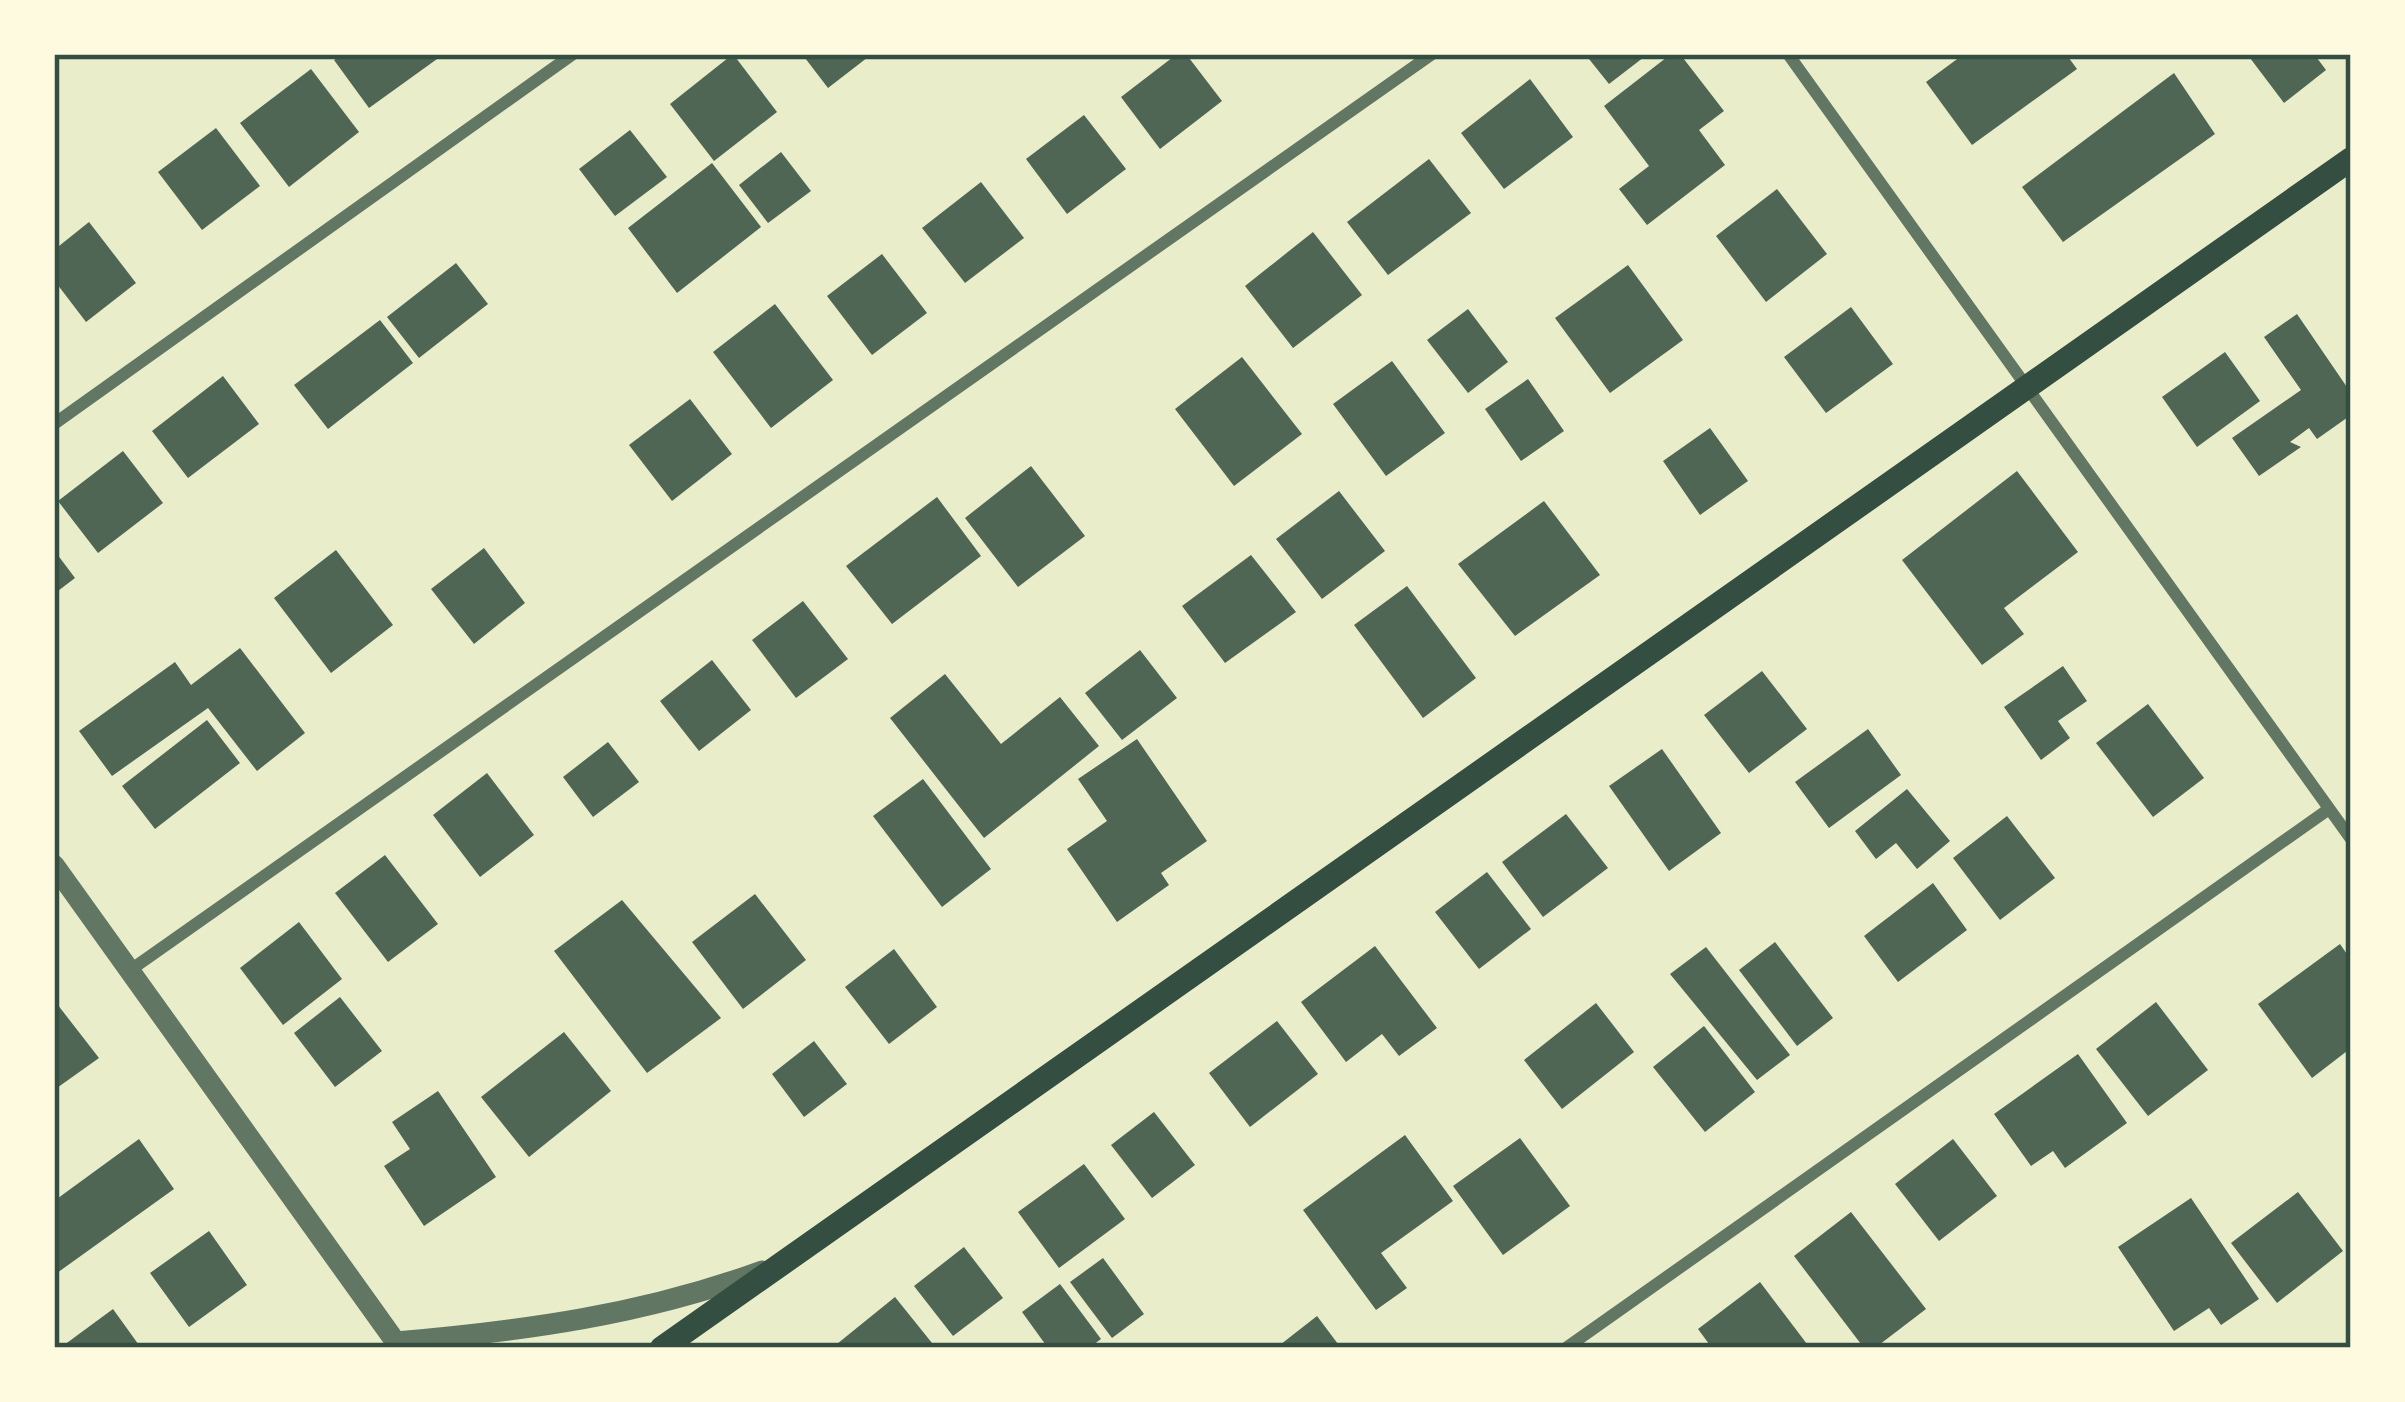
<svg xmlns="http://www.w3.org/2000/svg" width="2405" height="1402" viewBox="0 0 2405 1402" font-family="'Golos Text',sans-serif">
<rect width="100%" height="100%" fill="#e9edc9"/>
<g fill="#4f6655">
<polygon points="343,54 444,54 369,108 334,60"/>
<polygon points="733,54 777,112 714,161 670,104"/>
<polygon points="802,54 872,54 828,88"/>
<polygon points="1177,54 1186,54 1222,101 1160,149 1121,97"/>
<polygon points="1585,54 1648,54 1609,84"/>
<polygon points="1671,54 1680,54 1724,111 1699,130 1725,165 1647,225 1619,189 1649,166 1604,106"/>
<polygon points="1964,54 2066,54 2077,69 1972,145 1926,82"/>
<polygon points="2247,54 2314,54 2326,70 2284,103"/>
<polygon points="311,69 359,132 289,187 240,123"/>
<polygon points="2174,73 2215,134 2063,242 2022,187"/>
<polygon points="1530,79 1573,137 1504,189 1461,133"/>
<polygon points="1084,115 1126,169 1067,214 1026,159"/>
<polygon points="216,128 260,186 202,230 158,172"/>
<polygon points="630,130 667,177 615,216 579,169"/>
<polygon points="781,152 811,191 768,223 739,185"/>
<polygon points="1429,159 1471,213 1388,275 1347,222"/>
<polygon points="712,163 761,227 677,293 628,228"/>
<polygon points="981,182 1024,238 965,283 922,228"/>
<polygon points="1777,189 1827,254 1766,302 1716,236"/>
<polygon points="89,222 136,283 86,322 54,280 54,250"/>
<polygon points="1313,232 1362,295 1293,348 1245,286"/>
<polygon points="882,254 927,313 872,355 827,296"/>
<polygon points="456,263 488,304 419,358 387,317"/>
<polygon points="1628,265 1683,340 1610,393 1555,318"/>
<polygon points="775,304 833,380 771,428 713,352"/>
<polygon points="1851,307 1893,364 1826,413 1784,357"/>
<polygon points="1468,309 1508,362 1468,393 1427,340"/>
<polygon points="2297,314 2351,393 2351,415 2317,439 2309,428 2290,442 2301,447 2259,476 2232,438 2301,390 2264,337"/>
<polygon points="380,320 413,363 328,429 294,385"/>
<polygon points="2225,352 2260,401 2197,447 2162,397"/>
<polygon points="1242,357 1302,434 1234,486 1175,409"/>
<polygon points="1392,361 1445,433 1386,476 1333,404"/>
<polygon points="223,376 259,424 188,478 152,431"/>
<polygon points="1528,379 1564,431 1521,461 1485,409"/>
<polygon points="690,399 732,454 672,501 629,445"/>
<polygon points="1710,428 1748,481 1700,515 1663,461"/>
<polygon points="123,451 163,503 98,553 58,501"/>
<polygon points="1031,466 1085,536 1018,587 965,518"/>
<polygon points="2017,471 2078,552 2004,608 2024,634 1982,665 1902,560"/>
<polygon points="1339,491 1385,551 1322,599 1276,539"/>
<polygon points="937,497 981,556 892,624 846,566"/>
<polygon points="1544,501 1600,575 1515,636 1458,564"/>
<polygon points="484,548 525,603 474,644 431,589"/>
<polygon points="54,550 75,578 54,594"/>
<polygon points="336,550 393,625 331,673 274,598"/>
<polygon points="1251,555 1296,612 1225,663 1182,606"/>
<polygon points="1407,586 1476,678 1423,718 1354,625"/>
<polygon points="803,601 848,659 796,698 752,640"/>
<polygon points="240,648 305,733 257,771 208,708 112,776 79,731 175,662 191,685"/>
<polygon points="1140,650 1177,698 1122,740 1085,693"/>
<polygon points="712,660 751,710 699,751 660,701"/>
<polygon points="2063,666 2087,701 2058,721 2070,738 2041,760 2004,707"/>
<polygon points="1762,671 1807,729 1749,773 1704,715"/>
<polygon points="945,674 1001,744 1060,697 1099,746 984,838 890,718"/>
<polygon points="2148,704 2204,778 2153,817 2096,743"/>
<polygon points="207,720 240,763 155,829 122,786"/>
<polygon points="1868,729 1901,775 1829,828 1795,782"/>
<polygon points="1137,739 1207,841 1161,873 1169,885 1117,922 1067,849 1107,821 1078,779"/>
<polygon points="608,742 639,782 593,817 563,777"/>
<polygon points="1662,749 1721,833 1669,871 1609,786"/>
<polygon points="487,773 534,835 480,877 433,815"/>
<polygon points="923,779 991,869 942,907 873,816"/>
<polygon points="1907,789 1950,841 1917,869 1896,843 1876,859 1855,831"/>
<polygon points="1566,814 1608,868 1543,917 1502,862"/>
<polygon points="2007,816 2055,878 2000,920 1953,858"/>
<polygon points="385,855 438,924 388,962 335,893"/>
<polygon points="1487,872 1531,929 1479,969 1435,912"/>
<polygon points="1933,883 1967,930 1898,982 1864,936"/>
<polygon points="755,894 806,960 743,1009 692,942"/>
<polygon points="622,900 721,1018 647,1073 554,951"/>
<polygon points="299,922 342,979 283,1025 240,968"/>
<polygon points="1775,942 1833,1018 1797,1046 1739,970"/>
<polygon points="2340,944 2351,960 2351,1048 2312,1078 2258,1004"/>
<polygon points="1375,946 1437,1028 1399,1056 1382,1034 1346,1062 1301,1002"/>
<polygon points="1706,947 1790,1055 1757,1080 1670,974"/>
<polygon points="894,949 937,1007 889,1044 845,987"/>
<polygon points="340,997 382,1051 335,1087 294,1033"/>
<polygon points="54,1000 99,1058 54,1090"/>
<polygon points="2156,1002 2208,1070 2148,1116 2096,1049"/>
<polygon points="1596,1003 1634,1052 1562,1109 1524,1060"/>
<polygon points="1277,1021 1318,1074 1250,1127 1209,1073"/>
<polygon points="1704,1026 1755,1092 1705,1132 1653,1067"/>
<polygon points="564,1032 611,1091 529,1157 481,1097"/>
<polygon points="814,1041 847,1084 804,1117 772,1074"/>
<polygon points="2078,1054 2127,1123 2065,1168 2053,1151 2031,1166 1994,1114"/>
<polygon points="438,1091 496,1177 424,1226 384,1166 410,1149 392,1122"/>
<polygon points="1154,1112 1195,1165 1152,1198 1111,1145"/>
<polygon points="1405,1135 1453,1201 1381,1253 1407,1288 1376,1310 1303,1210"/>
<polygon points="1520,1138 1570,1206 1503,1255 1453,1186"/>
<polygon points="139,1139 174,1189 57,1273 54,1201"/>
<polygon points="1953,1139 1997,1196 1939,1241 1895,1184"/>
<polygon points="1084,1164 1125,1219 1059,1268 1018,1212"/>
<polygon points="2298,1192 2343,1251 2277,1303 2231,1243"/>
<polygon points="2191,1198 2259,1299 2221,1325 2209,1308 2174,1331 2118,1247"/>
<polygon points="1851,1212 1926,1309 1875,1348 1864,1348 1794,1256"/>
<polygon points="209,1231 247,1285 189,1327 150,1273"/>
<polygon points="964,1247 1003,1298 953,1336 914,1286"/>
<polygon points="1103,1258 1144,1314 1112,1338 1070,1282"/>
<polygon points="1760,1282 1810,1348 1712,1348 1698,1329"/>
<polygon points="1060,1284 1101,1339 1089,1348 1048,1348 1022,1312"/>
<polygon points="895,1297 936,1348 832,1348"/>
<polygon points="113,1309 141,1348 60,1348"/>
<polygon points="1317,1316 1341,1348 1276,1348"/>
</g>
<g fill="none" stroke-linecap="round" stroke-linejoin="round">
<g stroke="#617663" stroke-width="12">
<polyline points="1788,54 2351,839"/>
<polyline points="54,424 573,54"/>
<polyline points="129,971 1432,54"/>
<polyline points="1566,1348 2329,809"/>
</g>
<g stroke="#617663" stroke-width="21">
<polyline points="54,865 400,1348"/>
<path d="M396,1342C523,1331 642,1315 762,1271"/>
</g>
<polyline stroke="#344e41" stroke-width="24" points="662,1348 2351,159"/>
</g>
<rect width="2405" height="1402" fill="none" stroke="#fefae0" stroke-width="114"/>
<rect x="57" y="57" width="2291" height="1288" fill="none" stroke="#344e41" stroke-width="4.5"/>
</svg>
